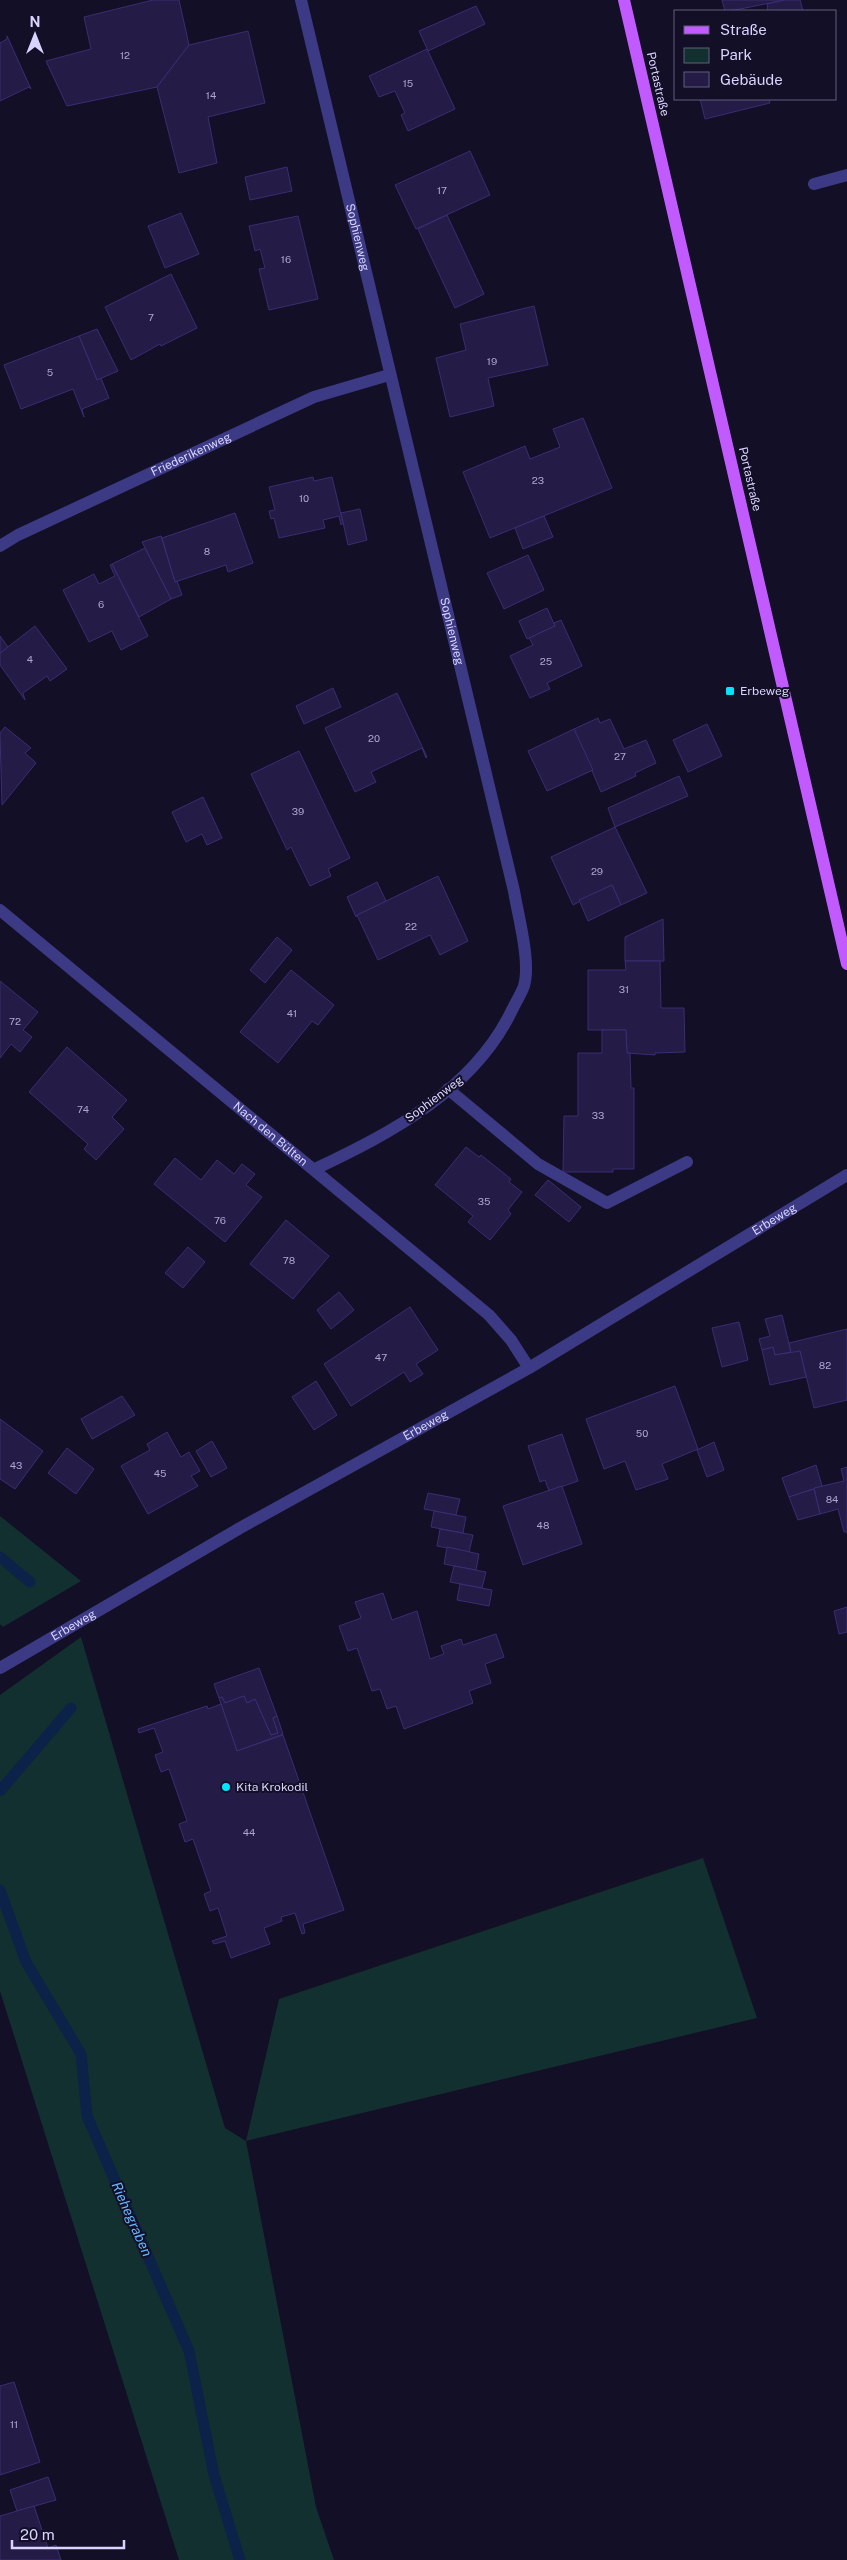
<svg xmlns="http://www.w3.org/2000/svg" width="847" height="2560" viewBox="0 0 847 2560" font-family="'Public Sans',sans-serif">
<rect width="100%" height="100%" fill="#130f26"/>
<g fill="#12302f">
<polygon points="0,1516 81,1581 3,1627 0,1624"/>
<polygon points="81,1637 225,2128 246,2141 279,1999 703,1858 757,2018 246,2141 316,2507 334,2560 179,2560 0,1991 0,1695"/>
</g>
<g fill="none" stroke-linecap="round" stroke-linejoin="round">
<g stroke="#0c2248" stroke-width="11">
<polyline points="0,1557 30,1582"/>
<polyline points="0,1791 71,1708"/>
<polyline points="0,1890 26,1962 81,2054 87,2116 189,2351 214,2475 240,2560"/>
</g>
</g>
<g fill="#241b47" stroke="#3b2d73">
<polygon points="153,0 179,0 189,45 157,87 67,106 46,61 91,49 84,17"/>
<polygon points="722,0 785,0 730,11 725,11"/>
<polygon points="785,0 800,0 803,11 768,11 767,4"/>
<polygon points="476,6 485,24 428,51 419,31"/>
<polygon points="248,31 265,103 208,117 217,163 179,173 157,87 189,45"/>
<polygon points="7,36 31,89 29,87 0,101 0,43 7,39"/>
<polygon points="427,49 455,109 408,131 401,115 405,113 395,91 379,97 369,76"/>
<polygon points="700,99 769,99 770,103 705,119"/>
<polygon points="470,151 490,195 416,229 395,185"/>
<polygon points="287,167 292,191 250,200 245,177"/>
<polygon points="181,213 199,254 165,268 148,226"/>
<polygon points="447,215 484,294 455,308 418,229"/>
<polygon points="298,216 318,299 269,310 259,269 265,268 260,249 255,251 249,226"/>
<polygon points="171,274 197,328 161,346 160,344 131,360 105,307"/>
<polygon points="534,306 548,365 488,378 494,406 450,417 436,358 466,350 460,324"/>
<polygon points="97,329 118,371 97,380 79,336"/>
<polygon points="79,336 97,380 101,378 109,398 82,409 84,417 73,389 21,409 4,365"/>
<polygon points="583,418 612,488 490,538 463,472 525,446 530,459 560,447 553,429"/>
<polygon points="313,477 314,481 332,477 343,523 341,525 339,516 323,520 325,528 279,538 274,518 271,519 269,511 275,510 269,487"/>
<polygon points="360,509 367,540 348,545 341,513"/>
<polygon points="235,513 253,563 228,572 226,565 175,582 162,538"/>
<polygon points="544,516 553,537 523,549 515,528"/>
<polygon points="161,536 175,582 177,581 182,595 171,599 142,542"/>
<polygon points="145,548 171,599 139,617 112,564"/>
<polygon points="528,555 544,590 504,609 487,573"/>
<polygon points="112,564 148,636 121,650 112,631 89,642 63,590 94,574 99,584 115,576 110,565"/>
<polygon points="547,608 555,626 527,639 519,621"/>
<polygon points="561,620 582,666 547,683 550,689 530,698 510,656 533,645 529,638 555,626 554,623"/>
<polygon points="35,626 67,669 50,681 47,676 23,693 25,700 0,665 0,653"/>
<polygon points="0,636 8,647 0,653"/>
<polygon points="333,688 341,707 304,724 296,706"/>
<polygon points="397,693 427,757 426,758 422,748 371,772 376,782 355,792 325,728"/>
<polygon points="598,718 600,723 610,719 624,749 646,740 656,763 635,773 636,776 601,792 574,729"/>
<polygon points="707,724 722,756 688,772 673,740"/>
<polygon points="5,727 31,748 25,753 36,763 2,805 0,733"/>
<polygon points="574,729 593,770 547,791 528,751"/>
<polygon points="299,751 350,858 328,869 331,876 310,886 291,847 287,850 251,774"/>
<polygon points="679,776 688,796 615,827 608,808"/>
<polygon points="203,797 222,838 207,845 202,834 186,842 172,812"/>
<polygon points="615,827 647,893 621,905 612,885 573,905 551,857"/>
<polygon points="438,876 468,941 440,955 430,935 378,960 357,915"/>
<polygon points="377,882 386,901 357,915 356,917 347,897"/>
<polygon points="612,885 621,905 588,921 579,900"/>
<polygon points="663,919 664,961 625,961 625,937"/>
<polygon points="277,937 292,950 265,983 250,970"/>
<polygon points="625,961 660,961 661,1008 684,1008 685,1052 655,1053 655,1055 627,1053 626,1030 588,1030 588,970 626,970"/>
<polygon points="291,970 334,1005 318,1025 312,1021 278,1063 240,1032"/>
<polygon points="0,981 38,1012 23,1030 32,1037 20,1052 11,1044 0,1058"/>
<polygon points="602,1030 626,1030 627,1053 630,1053 631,1088 634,1088 634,1169 613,1169 613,1172 563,1172 564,1116 578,1116 578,1053 602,1053"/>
<polygon points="67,1047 127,1100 112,1117 124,1129 96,1160 84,1149 88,1144 29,1092"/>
<polygon points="466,1147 479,1157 481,1155 511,1179 509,1182 522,1192 508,1210 511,1214 490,1240 468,1222 473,1216 435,1185"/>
<polygon points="175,1158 201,1180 217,1160 234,1174 242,1164 255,1174 246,1185 262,1197 225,1242 154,1184"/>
<polygon points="548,1180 581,1207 569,1222 535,1195"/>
<polygon points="286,1220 329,1256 293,1299 250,1264"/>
<polygon points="188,1247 205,1262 183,1288 165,1273"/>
<polygon points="339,1292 354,1310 331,1329 317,1310"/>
<polygon points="410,1307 438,1350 416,1364 423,1374 410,1382 404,1372 351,1406 324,1364"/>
<polygon points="782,1315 791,1352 775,1355 773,1347 762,1350 759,1339 770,1336 765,1319"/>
<polygon points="739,1322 748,1360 722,1367 712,1328"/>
<polygon points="847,1329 847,1400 814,1408 800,1351 791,1353 789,1343"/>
<polygon points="773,1347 775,1355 800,1351 806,1377 770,1385 762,1350"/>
<polygon points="316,1381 337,1415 314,1430 292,1397"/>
<polygon points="675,1386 698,1449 662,1464 668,1479 636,1490 625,1461 604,1469 586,1419"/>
<polygon points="122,1396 135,1415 92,1439 81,1419"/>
<polygon points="0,1419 43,1451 15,1489 0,1479"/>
<polygon points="167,1432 181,1457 189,1452 200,1471 191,1476 198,1486 148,1514 121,1466 150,1450 147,1444"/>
<polygon points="562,1434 578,1481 549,1491 545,1480 540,1482 528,1446"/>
<polygon points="212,1441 227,1468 211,1477 196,1451"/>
<polygon points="714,1442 724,1470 707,1477 697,1450"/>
<polygon points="67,1448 94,1469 76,1494 48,1473"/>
<polygon points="816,1465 822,1486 789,1497 782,1478"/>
<polygon points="847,1467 847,1532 844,1532 838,1509 820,1514 814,1488 844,1481 841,1469"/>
<polygon points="562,1486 582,1544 523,1565 503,1506"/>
<polygon points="814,1489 820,1514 798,1520 789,1497"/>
<polygon points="428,1493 460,1499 456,1515 424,1509"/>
<polygon points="434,1511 466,1517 463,1533 431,1527"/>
<polygon points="440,1529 473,1535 469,1552 437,1546"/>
<polygon points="447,1547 479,1554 476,1570 444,1564"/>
<polygon points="454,1566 486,1572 482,1588 450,1582"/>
<polygon points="460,1584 492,1590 489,1606 457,1600"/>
<polygon points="383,1593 392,1620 417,1611 430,1659 444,1654 441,1646 461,1639 463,1645 496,1634 504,1657 485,1664 491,1683 469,1691 473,1703 404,1729 396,1706 387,1709 380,1689 372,1691 357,1648 348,1651 339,1626 361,1618 355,1602"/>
<polygon points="847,1607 847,1632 839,1634 834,1611"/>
<polygon points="259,1668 277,1716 273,1718 278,1733 271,1735 255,1699 247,1703 244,1696 225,1703 222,1697 219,1698 214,1684"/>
<polygon points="244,1696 247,1703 255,1699 271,1735 278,1733 273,1718 277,1716 283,1734 237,1751 219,1698 222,1697 225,1703"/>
<polygon points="221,1704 237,1751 283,1735 344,1910 303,1924 305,1933 302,1934 295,1913 281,1917 282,1921 264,1928 270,1944 231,1958 225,1941 214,1944 212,1941 227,1936 218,1908 210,1911 204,1894 211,1891 193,1839 185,1842 179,1824 187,1821 169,1769 161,1772 155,1755 163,1752 154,1728 139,1733 138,1729 207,1706 208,1709"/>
<polygon points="14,2382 40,2462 0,2475 0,2386"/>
<polygon points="48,2477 56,2500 17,2511 10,2490"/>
<polygon points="34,2506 48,2548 56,2545 61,2560 0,2560 0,2516"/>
</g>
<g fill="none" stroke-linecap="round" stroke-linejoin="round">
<g stroke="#3d3a85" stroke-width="12">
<path id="s1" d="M301,0L514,891C518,916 531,961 524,986C521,994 516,1002 512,1010C474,1090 391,1133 315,1169"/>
<polyline points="814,184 847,175"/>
<path id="s2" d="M0,546L18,535L314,397L389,375"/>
<path id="s3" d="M0,910L489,1315L511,1340L529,1368"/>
<polyline points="448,1089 538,1164 607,1203 687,1162"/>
<path id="s4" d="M0,1668L240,1528L529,1368L847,1175"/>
</g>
<polyline stroke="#c25bff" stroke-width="12" points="624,0 847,964"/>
</g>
<g fill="#00e5ff" stroke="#130f26" stroke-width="2">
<rect x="725" y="686" width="10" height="10" rx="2.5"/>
<circle cx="226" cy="1787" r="5"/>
</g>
<g text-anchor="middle" stroke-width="4" stroke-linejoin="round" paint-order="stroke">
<g font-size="10" fill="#aca6d1">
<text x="125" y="59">12</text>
<text x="408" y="87">15</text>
<text x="211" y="99">14</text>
<text x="442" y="194">17</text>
<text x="286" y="263">16</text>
<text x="151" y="321">7</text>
<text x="492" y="365">19</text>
<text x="50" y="376">5</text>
<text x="538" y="484">23</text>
<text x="304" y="502">10</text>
<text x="207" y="555">8</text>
<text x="101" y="608">6</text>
<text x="30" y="663">4</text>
<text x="546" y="665">25</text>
<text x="374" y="742">20</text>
<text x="620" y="760">27</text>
<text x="298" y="815">39</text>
<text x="597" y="875">29</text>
<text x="411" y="930">22</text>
<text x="624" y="993">31</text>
<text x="292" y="1017">41</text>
<text x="15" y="1025">72</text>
<text x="83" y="1113">74</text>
<text x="598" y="1119">33</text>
<text x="484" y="1205">35</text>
<text x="220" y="1224">76</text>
<text x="289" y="1264">78</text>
<text x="381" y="1361">47</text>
<text x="825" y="1369">82</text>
<text x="642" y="1437">50</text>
<text x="16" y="1469">43</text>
<text x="160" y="1477">45</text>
<text x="832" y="1503">84</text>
<text x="543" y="1529">48</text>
<text x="249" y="1836">44</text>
<text x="14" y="2428">11</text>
</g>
<g font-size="12" fill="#d9d4ff" stroke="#130f26">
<text transform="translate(658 84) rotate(77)" y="4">Portastraße</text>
<text dy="4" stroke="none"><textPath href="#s1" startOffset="244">Sophienweg</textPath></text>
<text dy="4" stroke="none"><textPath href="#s2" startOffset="212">Friederikenweg</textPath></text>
<text transform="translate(750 479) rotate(77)" y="4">Portastraße</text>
<text dy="4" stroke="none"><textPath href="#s1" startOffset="649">Sophienweg</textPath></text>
<text transform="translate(434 1099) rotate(-37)" y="4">Sophienweg</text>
<text dy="4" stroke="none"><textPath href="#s3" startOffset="351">Nach den Bülten</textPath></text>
<text dy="4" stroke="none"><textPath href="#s4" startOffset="895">Erbeweg</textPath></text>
<text dy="4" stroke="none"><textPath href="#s4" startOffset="490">Erbeweg</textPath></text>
<text dy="4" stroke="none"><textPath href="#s4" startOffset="85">Erbeweg</textPath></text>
</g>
<g font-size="12" fill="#d9d4ff" stroke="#130f26" text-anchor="start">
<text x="740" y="695">Erbeweg</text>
<text x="236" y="1791">Kita Krokodil</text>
</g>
<g font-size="14" font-style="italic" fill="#62b6ff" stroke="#130f26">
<text transform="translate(132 2219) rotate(66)" y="5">Riehegraben</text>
</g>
</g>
<rect x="674" y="10" width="162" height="90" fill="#130f26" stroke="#625e7d"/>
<rect x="684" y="26" width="25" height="8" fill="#c25bff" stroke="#625e7d"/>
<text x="720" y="35" font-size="15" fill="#d9d4ff">Straße</text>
<rect x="684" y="48" width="25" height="15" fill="#12302f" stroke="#625e7d"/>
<text x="720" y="60" font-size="15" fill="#d9d4ff">Park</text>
<rect x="684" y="72" width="25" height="15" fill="#241b47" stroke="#625e7d"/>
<text x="720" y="85" font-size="15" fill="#d9d4ff">Gebäude</text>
<g transform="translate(35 35)" stroke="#130f26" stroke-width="4" paint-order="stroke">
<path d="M0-4L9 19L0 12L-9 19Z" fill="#d9d4ff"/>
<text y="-8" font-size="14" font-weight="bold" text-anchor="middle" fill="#d9d4ff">N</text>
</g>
<path d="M12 2540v8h112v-8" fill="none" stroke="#d9d4ff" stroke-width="2.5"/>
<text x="20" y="2540" font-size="15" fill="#d9d4ff" stroke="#130f26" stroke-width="4" paint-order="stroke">20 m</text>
</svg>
